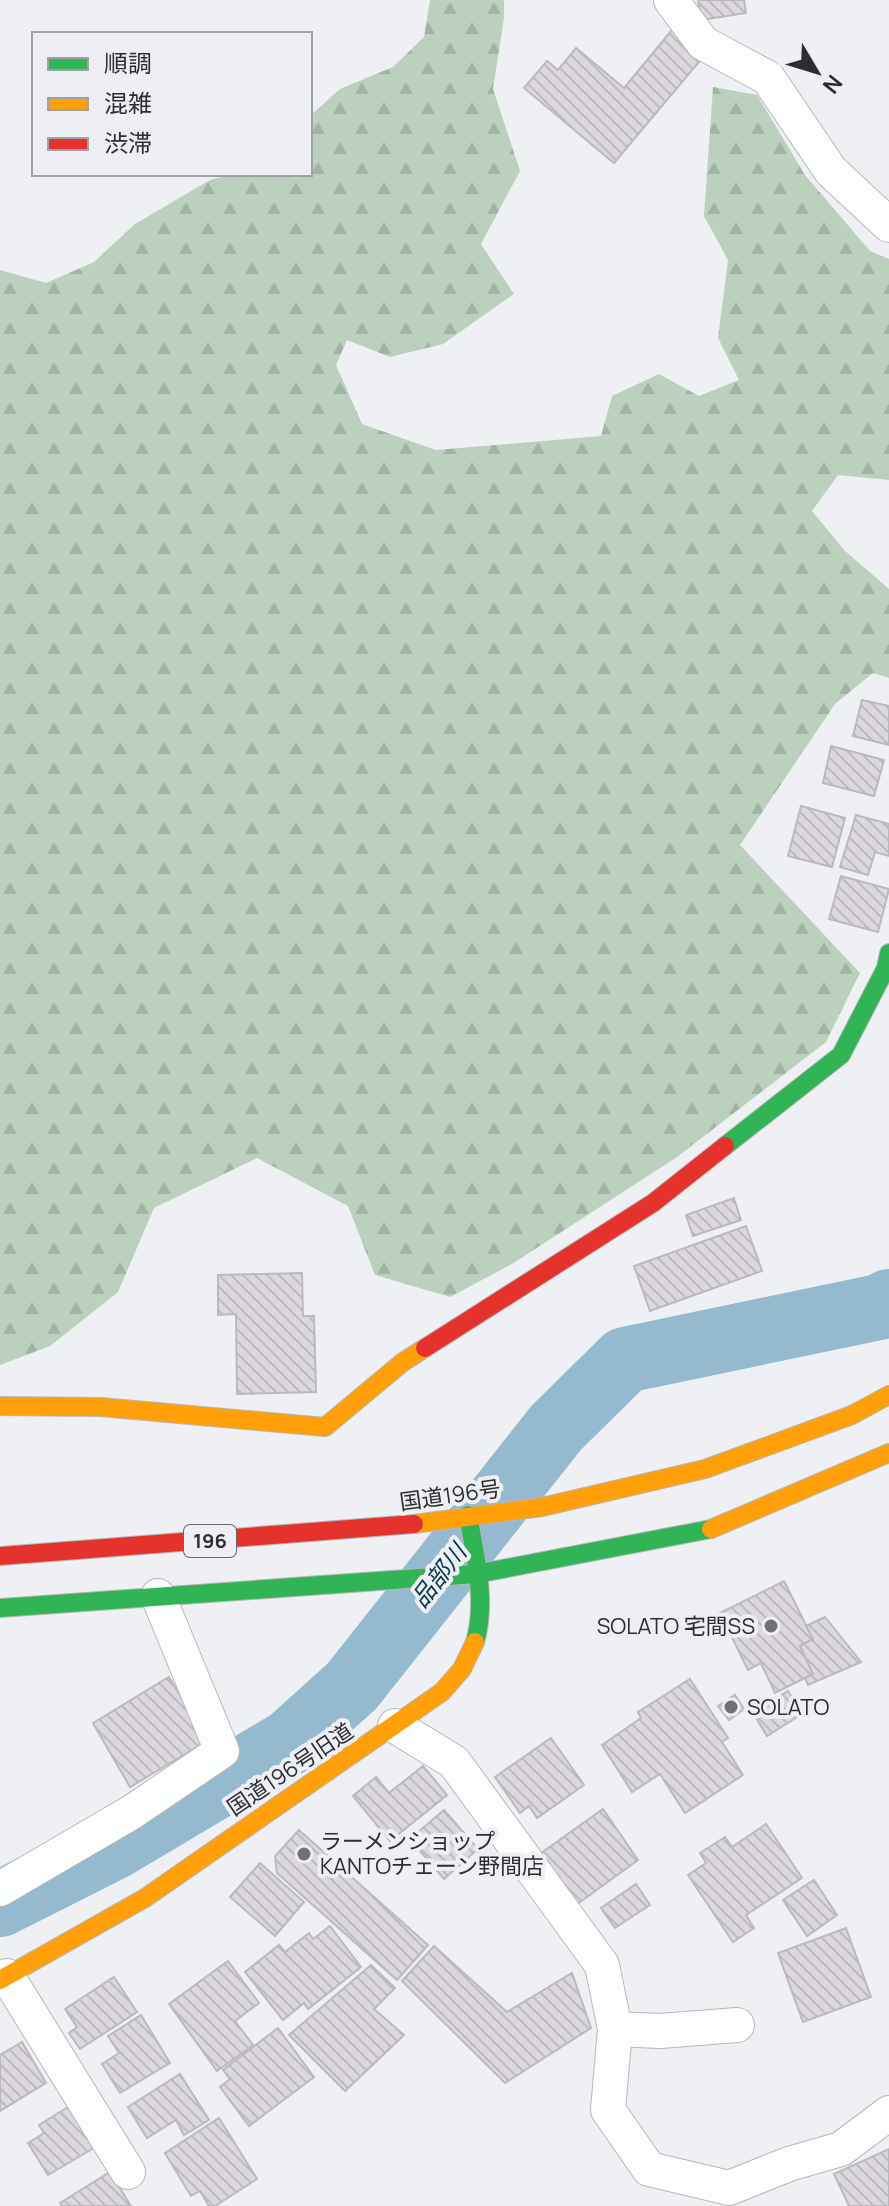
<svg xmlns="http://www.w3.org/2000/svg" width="889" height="2206" viewBox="0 0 889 2206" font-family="Manrope,'Noto Sans JP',sans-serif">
<defs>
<pattern id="forest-firs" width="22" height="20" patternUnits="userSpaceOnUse" patternTransform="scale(2)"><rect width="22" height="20" fill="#bcd1bd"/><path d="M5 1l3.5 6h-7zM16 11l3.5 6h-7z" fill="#a2b4a3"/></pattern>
<pattern id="building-back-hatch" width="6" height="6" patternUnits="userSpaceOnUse" patternTransform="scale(2)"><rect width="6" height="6" fill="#ddd8e0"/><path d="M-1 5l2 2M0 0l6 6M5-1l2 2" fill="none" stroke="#bebac0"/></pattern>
</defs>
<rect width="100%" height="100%" fill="#eef0f3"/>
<polygon fill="url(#forest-firs)" points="430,0 504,0 504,18 493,89 520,171 481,244 514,294 443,344 390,357 347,340 336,365 362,424 436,450 601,436 612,396 659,374 699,396 739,380 718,338 728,260 704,216 713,87 757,95 805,175 870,251 889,259 889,480 838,475 812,511 844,550 889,589 889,678 873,673 835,704 740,845 860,973 826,1042 677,1157 512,1264 450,1297 375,1275 348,1206 257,1158 154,1208 118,1292 50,1346 0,1365 0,270 46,283 94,262 135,224 210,180 232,174 310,174 310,116 340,89 393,67 424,37"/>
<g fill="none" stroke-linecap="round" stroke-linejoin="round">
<polyline stroke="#95bacf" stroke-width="66" points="0,1904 113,1847 290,1742 352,1686 556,1428 625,1360 879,1307 889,1302"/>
</g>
<g fill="url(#building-back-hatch)" stroke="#b9babb" stroke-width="2">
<polygon points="698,0 744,0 746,13 701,20"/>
<polygon points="672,30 704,56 614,163 524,88 547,61 558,70 576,48 624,88"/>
<polygon points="862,700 889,706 889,745 853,736"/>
<polygon points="831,746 884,760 874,796 823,783"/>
<polygon points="801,806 845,818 832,867 788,856"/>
<polygon points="856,815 889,824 889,856 875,852 868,875 840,867"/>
<polygon points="841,876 889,889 878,932 829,919"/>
<polygon points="734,1198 741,1220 693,1236 686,1215"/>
<polygon points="746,1226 762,1271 650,1311 634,1266"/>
<polygon points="302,1273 303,1316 314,1316 316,1392 237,1394 236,1314 218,1315 218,1275"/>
<polygon points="784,1581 813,1639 800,1646 813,1674 775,1693 761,1663 748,1670 720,1613"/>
<polygon points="825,1617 861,1662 808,1685 805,1678 813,1674 800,1646 813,1639 806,1626"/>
<polygon points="169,1677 207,1741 130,1787 93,1723"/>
<polygon points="690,1679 728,1738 722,1742 743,1775 685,1813 660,1774 632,1792 602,1745 641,1718 638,1712"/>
<polygon points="788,1691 802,1714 767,1736 753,1713"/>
<polygon points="735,1695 744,1709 729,1720 718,1706"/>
<polygon points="551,1738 584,1785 537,1818 529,1806 520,1813 495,1777"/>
<polygon points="423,1766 447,1795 390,1841 353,1796 376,1777 389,1793"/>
<polygon points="603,1809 638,1860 573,1907 537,1856"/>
<polygon points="444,1810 478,1849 444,1879 410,1839"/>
<polygon points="766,1824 802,1878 746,1915 754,1928 733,1942 688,1875 706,1863 700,1853 725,1837 732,1847"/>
<polygon points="299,1830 428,1945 397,1980 277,1873 275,1856"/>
<polygon points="260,1863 304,1902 275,1936 230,1897"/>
<polygon points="814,1880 837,1915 807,1936 783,1900"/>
<polygon points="636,1884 650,1905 615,1928 601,1908"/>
<polygon points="330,1926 361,1967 308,2009 304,2003 283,2020 245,1972 279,1945 285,1952 309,1933 313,1939"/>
<polygon points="846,1928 871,1997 803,2022 778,1953"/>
<polygon points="434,1946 507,2012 572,1973 591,2028 505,2083 402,1981"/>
<polygon points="228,1961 259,2003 235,2021 253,2045 217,2071 169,2004"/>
<polygon points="371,1965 395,1988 374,2009 404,2035 345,2091 289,2035"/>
<polygon points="114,1977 137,2012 80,2049 69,2033 77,2027 65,2009"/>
<polygon points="141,2015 170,2063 120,2093 102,2064 119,2053 108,2036"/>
<polygon points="278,2028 314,2077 249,2126 220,2087 230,2079 223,2070"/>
<polygon points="22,2042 46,2083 0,2111 0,2055"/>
<polygon points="180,2074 209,2120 184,2135 176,2120 147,2138 128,2107"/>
<polygon points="68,2107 94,2148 48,2175 28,2143 44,2133 39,2125"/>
<polygon points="219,2118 257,2179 215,2206 209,2206 200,2191 191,2196 165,2153"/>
<polygon points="889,2149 889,2206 849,2206 834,2174"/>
<polygon points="110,2172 131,2206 62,2206 60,2203"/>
</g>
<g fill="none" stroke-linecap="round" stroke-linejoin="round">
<g stroke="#b6b7b9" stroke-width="36">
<g id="street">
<polyline points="671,0 703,43 768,78 831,171 889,225"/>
<polyline points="395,1726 454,1762 602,1965 615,2029 608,2110 649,2169 729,2188 789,2164 841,2149 889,2113"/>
<polyline points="0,1889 132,1812 222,1751 158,1596"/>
<polyline points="7,1976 128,2172"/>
<polyline points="615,2029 660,2031 737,2025"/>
</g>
</g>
<g stroke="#b6b7b9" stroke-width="20">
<g id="fast">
<polyline points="725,1146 841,1055 886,968 889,953"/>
<path d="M468,1515C475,1556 487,1601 475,1642"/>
<polyline points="0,1608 476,1574 711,1529"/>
</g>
</g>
<g stroke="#b6b7b9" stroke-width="20">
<g id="slow">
<polyline points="0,1406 101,1407 325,1427 403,1362 425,1348"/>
<polyline points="414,1524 542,1507 705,1469 852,1415 889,1395"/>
<polyline points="711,1529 889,1453"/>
<polyline points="0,1980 145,1898 442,1692 462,1669 475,1642"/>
</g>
</g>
<g stroke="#b6b7b9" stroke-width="20">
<g id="jam">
<polyline points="425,1348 653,1203 725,1146"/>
<polyline points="0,1556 414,1524"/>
</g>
</g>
<use href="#street" stroke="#fcfdfd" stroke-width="34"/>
<use href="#fast" stroke="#30b455" stroke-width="18"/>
<use href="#slow" stroke="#ff9f0a" stroke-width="18"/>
<use href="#jam" stroke="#e5322d" stroke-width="18"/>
</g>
<g fill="#707174" stroke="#edeff4" stroke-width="3">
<circle cx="771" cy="1626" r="8"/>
<circle cx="731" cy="1707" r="8"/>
<circle cx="304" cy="1854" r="8"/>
</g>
<g text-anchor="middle" stroke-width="8" stroke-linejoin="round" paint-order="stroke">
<rect fill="#edeff4" stroke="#66676a" stroke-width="2" x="184" y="1525" width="52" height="32" rx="6"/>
<g font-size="20" font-weight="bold" fill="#2c2d2f">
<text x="210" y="1548">196</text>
</g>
<g font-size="22" fill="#2c2d2f" stroke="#edeff4">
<text transform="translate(450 1495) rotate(-8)" y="8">国道196号</text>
<text transform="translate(290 1769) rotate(-34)" y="8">国道196号旧道</text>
</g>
<g font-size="22" fill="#2c2d2f" stroke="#edeff4" text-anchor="start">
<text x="755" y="1634" text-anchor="end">SOLATO 宅間SS</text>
<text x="747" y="1715">SOLATO</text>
<text x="320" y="1849">ラーメンショップ<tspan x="320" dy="25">KANTOチェーン野間店</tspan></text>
</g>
<g font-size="24" font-style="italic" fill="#07364a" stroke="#edeff4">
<text transform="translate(439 1576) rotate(-52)" y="8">品部川</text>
</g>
</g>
<rect x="32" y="32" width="280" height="144" fill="#edeff4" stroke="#a0a1a5" stroke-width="2"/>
<rect x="48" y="58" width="40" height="12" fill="#30b455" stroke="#a0a1a5" stroke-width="2"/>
<text x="104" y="72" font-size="24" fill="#2c2d2f">順調</text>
<rect x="48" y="98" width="40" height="12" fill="#ff9f0a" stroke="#a0a1a5" stroke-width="2"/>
<text x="104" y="112" font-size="24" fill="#2c2d2f">混雑</text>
<rect x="48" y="138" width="40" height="12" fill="#e5322d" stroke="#a0a1a5" stroke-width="2"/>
<text x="104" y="152" font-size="24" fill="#2c2d2f">渋滞</text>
<g transform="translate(817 72) rotate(128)" stroke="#edeff4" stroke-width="6" paint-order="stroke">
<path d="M0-6L14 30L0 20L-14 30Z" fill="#2c2d2f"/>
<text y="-12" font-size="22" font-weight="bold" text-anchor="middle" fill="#2c2d2f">N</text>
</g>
</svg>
